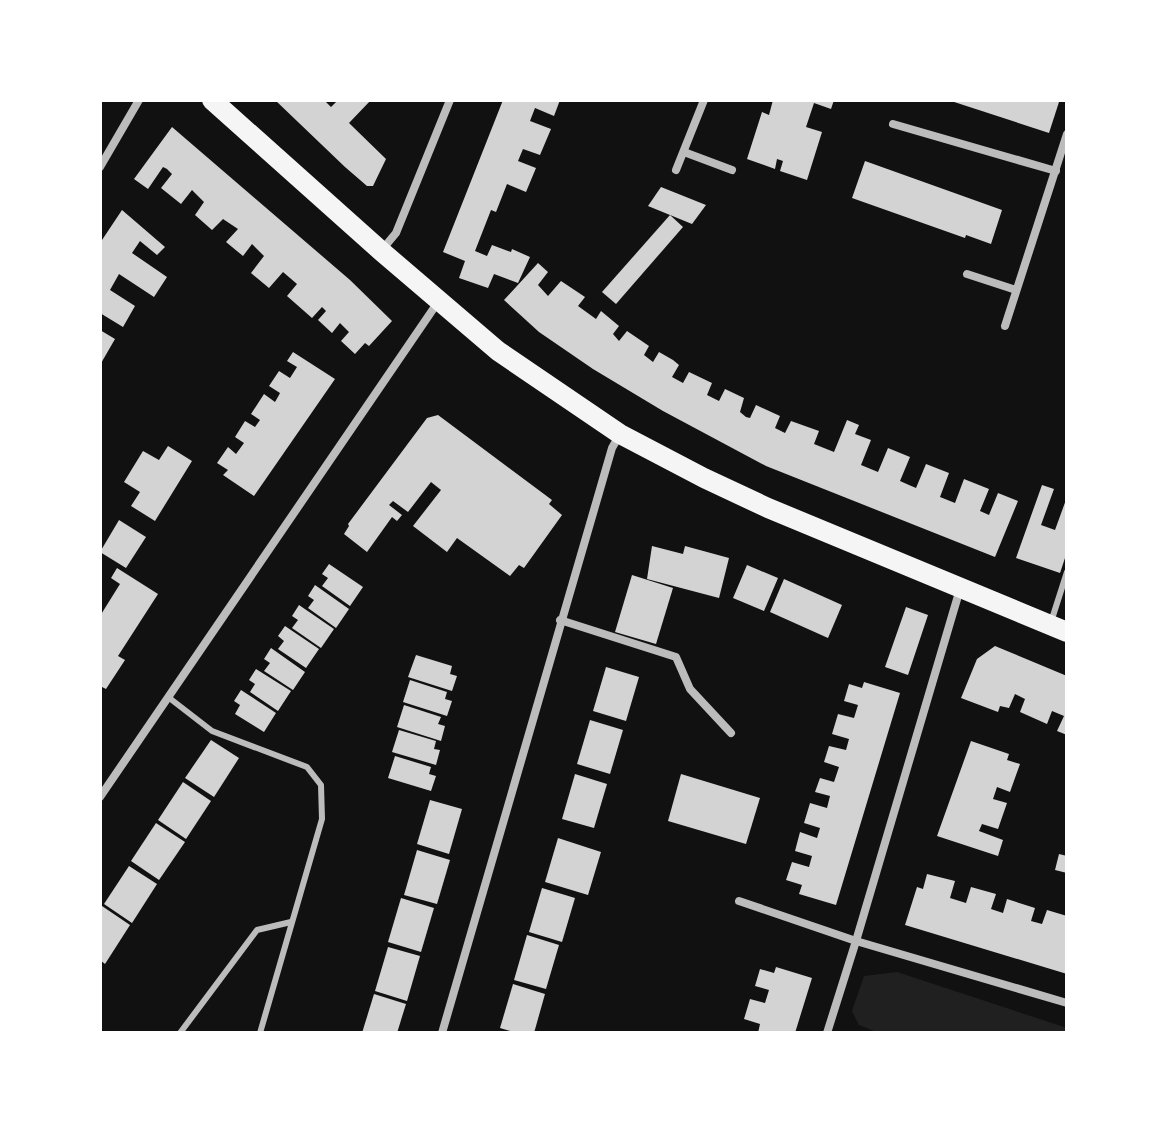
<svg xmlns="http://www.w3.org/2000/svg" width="1167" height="1133" viewBox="0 0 1167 1133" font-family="'Playfair Display',serif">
<rect width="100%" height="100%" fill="#111"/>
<polygon fill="#202020" points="897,972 1067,1028 1067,1033 879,1033 859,1025 852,1011 864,976"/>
<g fill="#d3d3d3">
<polygon points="275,100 324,100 331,107 338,100 371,100 349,123 386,159 373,186 367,186 345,167"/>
<polygon points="503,100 560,100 554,116 535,108 530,121 551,129 540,155 523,149 518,161 536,168 526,192 507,184 496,212 491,210 475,251 487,256 492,245 511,252 512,249 530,257 518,283 494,274 488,288 459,278 465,261 443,252"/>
<polygon points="773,100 834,100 831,109 814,103 806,127 822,132 807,180 780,171 783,161 777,159 775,169 747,159 762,112 769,115"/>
<polygon points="948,100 1054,100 1059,102 1049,133"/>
<polygon points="172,127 350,280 392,321 369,346 365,343 355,354 341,341 349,332 340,323 332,333 318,320 326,311 322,307 312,318 287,296 297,284 283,272 269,288 251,273 264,256 252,244 243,256 226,242 238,229 223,219 212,230 195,215 204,202 192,190 181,204 161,188 172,174 167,169 163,167 148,189 134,179"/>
<polygon points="865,161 1002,210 991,244 966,235 965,238 852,198"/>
<polygon points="661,187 706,205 692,224 648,206"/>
<polygon points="122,210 165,247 157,255 140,241 132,253 167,277 154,297 119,274 110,290 135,306 123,327 100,313 100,243"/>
<polygon points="670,215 683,227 616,304 602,292"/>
<polygon points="538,263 548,272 538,285 548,296 561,281 585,297 578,306 596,319 601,311 619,326 613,334 619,341 627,331 649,346 644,355 653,362 659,352 673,360 679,365 672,377 683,383 689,372 712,383 707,395 719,401 725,389 744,398 740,412 746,417 750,418 756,405 780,416 775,428 785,433 791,421 819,431 814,444 834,452 847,420 859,425 855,434 871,440 861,465 878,472 888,448 910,457 900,481 909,485 916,488 926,464 949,473 940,497 955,503 964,479 989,489 980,511 989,515 998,493 1018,501 995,557 766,466 663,411 593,369 539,332 504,300"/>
<polygon points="100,330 115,339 100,365"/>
<polygon points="293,352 335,379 254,496 223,475 228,470 217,463 228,447 236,454 244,443 235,437 245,421 255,427 260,420 251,414 264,394 275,402 279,395 280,393 269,386 279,371 290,378 297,367 287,361"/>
<polygon points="438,415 552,500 549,504 562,515 524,568 519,565 510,576 457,538 447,552 413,526 441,490 431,482 408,512 393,501 389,505 402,515 397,521 392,517 367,552 344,534 349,526 348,524 427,418"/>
<polygon points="168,446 192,461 155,521 131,506 140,492 124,482 143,451 159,460"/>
<polygon points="1042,485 1054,489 1041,525 1055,530 1067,497 1067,552 1060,573 1016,558"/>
<polygon points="119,520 146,537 126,568 100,552"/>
<polygon points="652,546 683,554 685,546 729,558 719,598 647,579"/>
<polygon points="329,564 363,587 350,606 322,586 328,578 322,574"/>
<polygon points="747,565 778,578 764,611 733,598"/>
<polygon points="117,568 158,594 118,656 125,660 106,689 100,686 100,616 120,584 111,578"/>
<polygon points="632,575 673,588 656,644 615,632"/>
<polygon points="784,579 842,605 828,638 770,612"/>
<polygon points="315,585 349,609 336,628 308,608 314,600 308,596"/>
<polygon points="299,605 334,629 321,648 292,628 298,620 292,616"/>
<polygon points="906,607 928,615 908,675 885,667"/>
<polygon points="285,626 319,649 306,668 278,649 284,641 278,636"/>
<polygon points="995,646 1067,676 1067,735 1057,731 1064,716 1052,711 1047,724 1020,712 1025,699 1015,694 1009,708 1000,706 998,712 961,698 977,659"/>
<polygon points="271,648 305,672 293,690 264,671 270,663 264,659"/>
<polygon points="416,655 452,666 450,674 457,676 452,691 408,677"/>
<polygon points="606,667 639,677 626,721 593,711"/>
<polygon points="256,669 291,691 278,711 250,692 255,684 249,680"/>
<polygon points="410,680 447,692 445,699 452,701 447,716 403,702"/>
<polygon points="864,682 900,693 836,905 799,894 802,885 786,880 792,862 809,867 812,856 795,851 800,832 817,838 820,828 804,823 810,803 827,808 830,796 815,792 820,778 834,782 839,767 824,762 829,746 846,750 849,739 832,734 838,714 854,718 858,705 844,701 849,684 862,688"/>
<polygon points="241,690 276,713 264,732 235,714 240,705 234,701"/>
<polygon points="404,705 441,717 438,724 445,726 441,741 397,727"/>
<polygon points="590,720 623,730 610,774 577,764"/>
<polygon points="399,730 436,741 434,749 440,750 436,765 392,752"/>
<polygon points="211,740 239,758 214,797 185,778"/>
<polygon points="971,741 1009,754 1007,760 1020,764 1010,792 997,787 993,799 1007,803 998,829 982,824 979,831 1003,840 998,856 937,836"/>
<polygon points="395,756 431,767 429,774 436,776 431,791 388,778"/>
<polygon points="575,774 607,784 594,828 562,819"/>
<polygon points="681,774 760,798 746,844 668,821"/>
<polygon points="183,782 211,801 186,839 158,820"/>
<polygon points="430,800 462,809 449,854 417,844"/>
<polygon points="156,823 185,842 159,880 131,861"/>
<polygon points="558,838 601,852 588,895 545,882"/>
<polygon points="417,850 450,860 437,904 404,895"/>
<polygon points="1059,854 1067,856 1067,873 1055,870"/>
<polygon points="129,866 157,884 132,923 104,904"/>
<polygon points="927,874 955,881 950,898 966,903 971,887 996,894 991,909 1003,913 1007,899 1035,908 1031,921 1042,924 1047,910 1067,916 1067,974 905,925 917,887 923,889"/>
<polygon points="542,888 575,898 562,942 529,932"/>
<polygon points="401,898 434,908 421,952 388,942"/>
<polygon points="102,906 130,925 105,964 100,960 100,910"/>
<polygon points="527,935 559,945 546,989 514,980"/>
<polygon points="388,947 420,956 407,1001 375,991"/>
<polygon points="776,967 812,978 795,1033 758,1033 760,1024 744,1019 750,999 765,1003 769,990 755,986 760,969 774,973"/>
<polygon points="513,984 545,994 534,1033 517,1033 500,1028"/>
<polygon points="374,994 406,1004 397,1033 362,1033"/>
</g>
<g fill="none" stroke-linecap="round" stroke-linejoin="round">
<g stroke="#bcbcbc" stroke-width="6">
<polyline points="1051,622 1067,572"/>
<polyline points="168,697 212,731 307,767 321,785 322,819 260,1033"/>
<polyline points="180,1033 257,930 291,922"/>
</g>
<g stroke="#bcbcbc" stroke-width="8">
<polyline points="893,124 1056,171"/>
<polyline points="684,152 732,170"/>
<polyline points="100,167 139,100"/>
<polyline points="676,170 704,100"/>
<polyline points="381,251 396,233 450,100"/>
<polyline points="967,274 1016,290"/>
<polyline points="1005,326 1067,134"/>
<polyline points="560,620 676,657 690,689 731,733"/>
<polyline points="100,797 438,302"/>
<polyline points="739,901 856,941 1067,1003"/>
<polyline points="442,1033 612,448 620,434"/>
<polyline points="827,1033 856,941 960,589"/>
</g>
<polyline stroke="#f5f5f5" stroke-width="20" points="212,100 381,251 498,351 620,434 704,478 768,508 1067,632"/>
</g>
<rect width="1167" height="1133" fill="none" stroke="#ffffff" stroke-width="204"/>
</svg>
